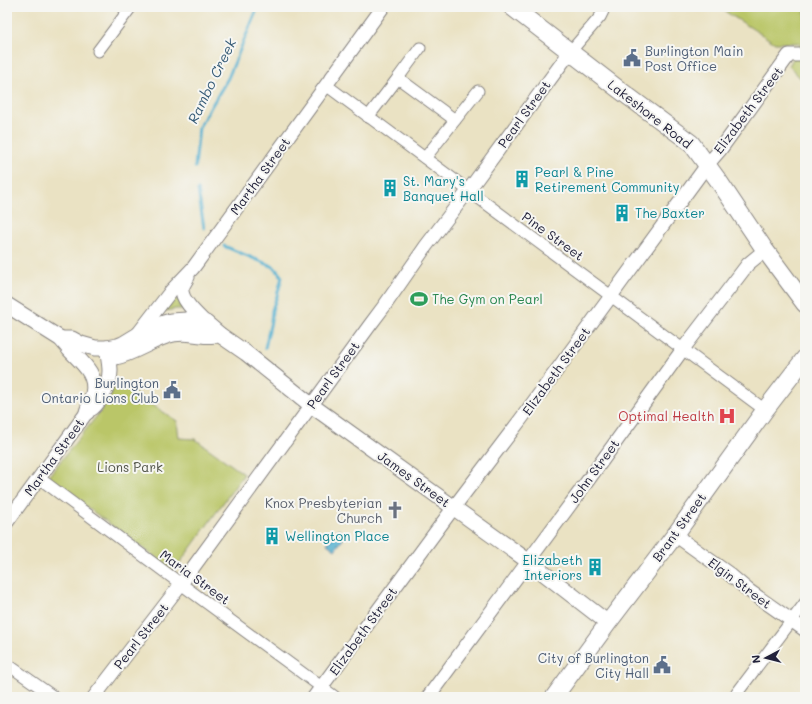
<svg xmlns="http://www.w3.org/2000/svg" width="812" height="704" viewBox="0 0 812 704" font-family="Mali,sans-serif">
<defs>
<pattern id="grass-dots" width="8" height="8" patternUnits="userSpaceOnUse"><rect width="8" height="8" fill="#bac668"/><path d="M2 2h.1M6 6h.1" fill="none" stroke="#a0aa5b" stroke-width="1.8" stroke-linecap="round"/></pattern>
<pattern id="water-waves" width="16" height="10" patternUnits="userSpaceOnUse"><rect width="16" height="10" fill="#50afcf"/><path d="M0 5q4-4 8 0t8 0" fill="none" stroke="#428ea9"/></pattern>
</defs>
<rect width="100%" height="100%" fill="#f6f6f2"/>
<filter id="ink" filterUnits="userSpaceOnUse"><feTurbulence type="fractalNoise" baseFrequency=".025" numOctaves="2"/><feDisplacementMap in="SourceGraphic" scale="8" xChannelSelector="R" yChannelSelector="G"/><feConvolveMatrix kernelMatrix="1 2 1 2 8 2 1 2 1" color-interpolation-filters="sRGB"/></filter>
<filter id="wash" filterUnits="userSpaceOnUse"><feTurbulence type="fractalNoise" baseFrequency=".012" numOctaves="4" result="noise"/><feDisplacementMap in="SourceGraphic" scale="16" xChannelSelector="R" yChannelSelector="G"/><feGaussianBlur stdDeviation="0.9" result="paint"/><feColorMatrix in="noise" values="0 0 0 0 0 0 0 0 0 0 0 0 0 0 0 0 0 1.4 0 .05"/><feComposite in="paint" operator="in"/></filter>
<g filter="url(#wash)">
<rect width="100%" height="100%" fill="#eae2c3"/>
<polygon fill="url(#grass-dots)" stroke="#6e7452" points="172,296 175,299 180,299 184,309 176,309 160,312"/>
<g fill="#bac668" stroke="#6e7452">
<polygon points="718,7 803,7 805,8 805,83 789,66 801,43 775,43"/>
<polygon points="116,381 177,421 179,438 195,439 244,474 174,571 47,478 104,407 111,394"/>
</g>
<polygon fill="url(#water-waves)" stroke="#396885" points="338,529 346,535 335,550 327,544"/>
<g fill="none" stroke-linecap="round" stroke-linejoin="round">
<g stroke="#50afcf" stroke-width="3">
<polyline points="195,167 199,127 228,78 256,12 257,7"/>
<polyline points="198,190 204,228"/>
<polyline points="224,246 274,267 282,277 277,296 272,310 271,321 265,348"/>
</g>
</g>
</g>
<g filter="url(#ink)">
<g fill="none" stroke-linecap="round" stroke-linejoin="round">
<g stroke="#86827f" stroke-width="13">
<g id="minor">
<polyline points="98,51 131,7"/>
<polyline points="570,52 600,17 603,11 602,7"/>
<polyline points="398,78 455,120"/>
<polyline points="326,85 765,410"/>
<polyline points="368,117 398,78 420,48"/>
<polyline points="425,158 478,91"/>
<polyline points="39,478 181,584 335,697"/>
<polyline points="7,664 54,697"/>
<polyline points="734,697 805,603"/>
</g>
</g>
<g stroke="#86827f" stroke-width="15">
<g id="tertiary">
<path d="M188,277C186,281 183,285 182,289C181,301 198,315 206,323"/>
<polyline points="137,335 171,291 193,268 383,7"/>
<polyline points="7,522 87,412"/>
<polyline points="675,535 728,573 748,590 805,630"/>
<polyline points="94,697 181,584 370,325 385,305 426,246 468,191 570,52"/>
<polyline points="314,697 454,507 521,419 707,165 720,150 789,55 803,55"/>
<polyline points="428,697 581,490 683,349 748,264 765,250"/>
</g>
</g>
<g stroke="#86827f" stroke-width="17">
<g id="secondary">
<polyline points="7,305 61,339 67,346"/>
<polyline points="61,339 72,339 81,344 95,348 107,348 118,346 123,344 146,330 164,323 171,321 187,320 206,323 220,335 246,353 311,405 528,561 608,623"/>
<path d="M69,349C81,362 98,374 93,394C91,400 89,406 87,412"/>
<path d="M116,357C137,352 154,338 174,334C184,332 192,334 202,335C208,336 214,335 220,335"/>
<path d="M92,408C101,400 110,383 110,371C110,363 108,356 107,348"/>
</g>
</g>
<g stroke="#86827f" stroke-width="19">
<g id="primary">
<polyline points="512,7 617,88 691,143 718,180 765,250 805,304"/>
<polyline points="554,697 608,623 675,535 765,410 805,358"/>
</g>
</g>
<use href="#minor" stroke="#fff" stroke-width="11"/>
<use href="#tertiary" stroke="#fff" stroke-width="13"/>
<use href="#secondary" stroke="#fff" stroke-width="15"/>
<use href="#primary" stroke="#fff" stroke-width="17"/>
</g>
</g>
<defs>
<g id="civic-bare" transform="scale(1.38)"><path d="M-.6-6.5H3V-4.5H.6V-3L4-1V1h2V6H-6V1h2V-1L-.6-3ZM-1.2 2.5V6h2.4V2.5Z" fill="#5c6f8a" stroke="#f6f6f2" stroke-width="2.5" paint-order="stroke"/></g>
<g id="building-bare" transform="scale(1.38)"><path d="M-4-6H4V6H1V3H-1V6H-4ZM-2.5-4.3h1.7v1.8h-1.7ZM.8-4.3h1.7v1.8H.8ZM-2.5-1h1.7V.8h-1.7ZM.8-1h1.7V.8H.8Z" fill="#0f9aa8" stroke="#f6f6f2" stroke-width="2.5" paint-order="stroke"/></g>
<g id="stadium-bare" transform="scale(1.38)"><path d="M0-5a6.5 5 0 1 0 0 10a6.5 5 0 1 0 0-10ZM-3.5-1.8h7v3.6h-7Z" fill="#2e9e5b" stroke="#f6f6f2" stroke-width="2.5" paint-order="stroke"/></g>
<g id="hospital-bare" transform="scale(1.38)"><path d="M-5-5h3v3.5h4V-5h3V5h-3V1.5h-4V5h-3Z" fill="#e0444e" stroke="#f6f6f2" stroke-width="2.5" paint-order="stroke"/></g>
<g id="church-bare" transform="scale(1.38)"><path d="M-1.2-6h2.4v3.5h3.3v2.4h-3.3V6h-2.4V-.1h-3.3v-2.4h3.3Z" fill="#6b7280" stroke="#f6f6f2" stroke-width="2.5" paint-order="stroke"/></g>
</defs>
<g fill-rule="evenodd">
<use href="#civic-bare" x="632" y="58"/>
<use href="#building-bare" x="522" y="179"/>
<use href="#building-bare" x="390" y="188"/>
<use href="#building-bare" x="622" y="213"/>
<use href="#stadium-bare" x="419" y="299"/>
<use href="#civic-bare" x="172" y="390"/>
<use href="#hospital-bare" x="727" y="416"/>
<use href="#church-bare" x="395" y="510"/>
<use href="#building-bare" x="272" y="536"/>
<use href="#building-bare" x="595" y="567"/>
<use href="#civic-bare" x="662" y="665"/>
</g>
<g text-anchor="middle" stroke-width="4" stroke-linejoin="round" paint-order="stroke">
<g font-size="13" fill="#4e5e75" stroke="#f6f6f2" text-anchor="end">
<text x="645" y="56" text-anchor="start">Burlington Main<tspan x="645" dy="15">Post Office</tspan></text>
<text x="159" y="388">Burlington<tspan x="159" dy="15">Ontario Lions Club</tspan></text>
<text x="649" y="663">City of Burlington<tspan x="649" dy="15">City Hall</tspan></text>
</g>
<g font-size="13" fill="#22223b" stroke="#f6f6f2">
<text transform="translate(748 110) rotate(-53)" y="5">Elizabeth Street</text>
<text transform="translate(524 114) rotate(-54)" y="5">Pearl Street</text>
<text transform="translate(650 114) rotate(38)" y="5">Lakeshore Road</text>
<text transform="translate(260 176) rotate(-54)" y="5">Martha Street</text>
<text transform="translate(553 236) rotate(36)" y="5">Pine Street</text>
<text transform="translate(556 371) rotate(-54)" y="5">Elizabeth Street</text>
<text transform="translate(333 375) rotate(-54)" y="5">Pearl Street</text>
<text transform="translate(54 457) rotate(-54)" y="5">Martha Street</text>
<text transform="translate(594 471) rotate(-54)" y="5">John Street</text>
<text transform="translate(414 479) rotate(36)" y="5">James Street</text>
<text transform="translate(679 527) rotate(-54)" y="5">Brant Street</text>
<text transform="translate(195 577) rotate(36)" y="5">Maria Street</text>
<text transform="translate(740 583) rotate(37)" y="5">Elgin Street</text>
<text transform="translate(363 631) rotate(-54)" y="5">Elizabeth Street</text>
<text transform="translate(141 636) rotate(-52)" y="5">Pearl Street</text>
</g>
<g font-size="13" fill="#0d838f" stroke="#f6f6f2" text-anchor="start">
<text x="535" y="177">Pearl &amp; Pine<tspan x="535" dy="15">Retirement Community</tspan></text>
<text x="403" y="186">St. Mary's<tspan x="403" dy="15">Banquet Hall</tspan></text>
<text x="635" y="218">The Baxter</text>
<text x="285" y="541">Wellington Place</text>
<text x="582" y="565" text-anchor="end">Elizabeth<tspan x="582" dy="15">Interiors</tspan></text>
</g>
<g font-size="13" fill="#27864d" stroke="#f6f6f2" text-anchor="start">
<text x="432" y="304">The Gym on Pearl</text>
</g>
<g font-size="13" fill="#be3a42" stroke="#f6f6f2" text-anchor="end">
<text x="714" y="421">Optimal Health</text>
</g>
<g font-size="13" fill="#505348" stroke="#f6f6f2">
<text x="130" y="472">Lions Park</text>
</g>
<g font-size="13" fill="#5b616d" stroke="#f6f6f2" text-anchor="end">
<text x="382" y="508">Knox Presbyterian<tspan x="382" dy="15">Church</tspan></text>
</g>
<g font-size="14" font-style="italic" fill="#345a76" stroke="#f6f6f2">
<text transform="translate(212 81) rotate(-64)" y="5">Rambo Creek</text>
</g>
</g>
<rect width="812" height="704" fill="none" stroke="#f6f6f2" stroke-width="24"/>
<g transform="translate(766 658) rotate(263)" stroke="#f6f6f2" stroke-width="3" paint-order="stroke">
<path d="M0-3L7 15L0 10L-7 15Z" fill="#22223b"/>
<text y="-6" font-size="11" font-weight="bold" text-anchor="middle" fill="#22223b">N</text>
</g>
</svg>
